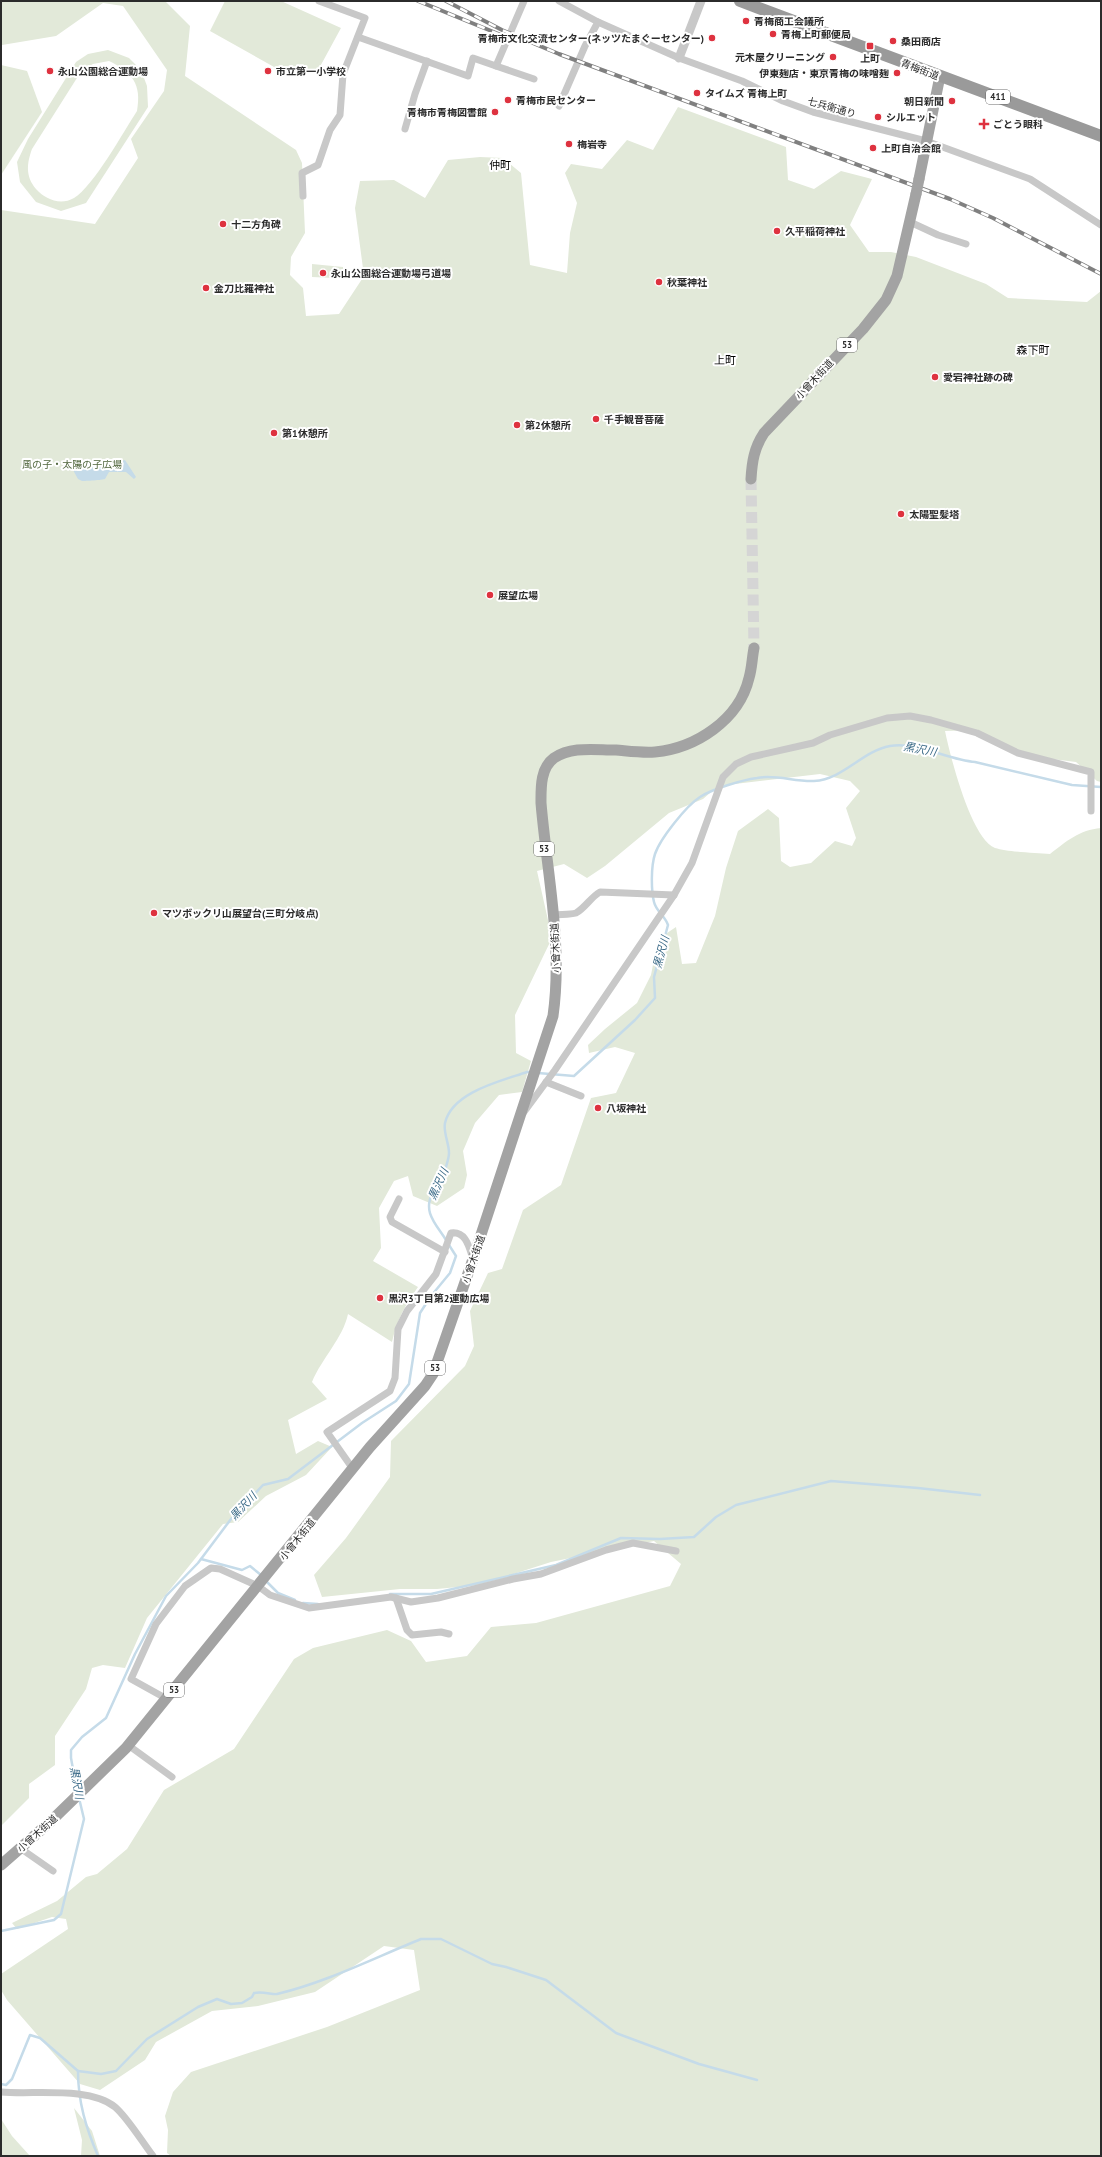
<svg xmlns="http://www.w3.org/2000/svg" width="1102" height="2157" viewBox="0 0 1102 2157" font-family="'PT Sans','Noto Sans JP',sans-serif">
<rect width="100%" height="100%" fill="#fff"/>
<g fill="#e2e9d9" fill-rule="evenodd">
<path d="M1,1H165L190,26L185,76L296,150L302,163L305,233L291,257L290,275L303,288L306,316L339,314L364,276L355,208L360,181L394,180L425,198L448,160L480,157L503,158L521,173L530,265L567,273L570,233L577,203L565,173L571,164L602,169L627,140L653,150L678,107L786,147L788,180L814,189L841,171L872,179L850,225L869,252H891L916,257L986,284L1008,298L1087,302L1101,291V782L1097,781L1076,762L1013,754L978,730L945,731C950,755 971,839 995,848C1008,852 1036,853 1050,854C1067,841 1079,830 1101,828V2156H171L167,2153L168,2130L165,2116L173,2092L191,2072L327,2027L420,1990L414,1950L384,1946L315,1992L258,2006L212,2011L156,2042L145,2060L100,2090L80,2084L7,2000L1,1990V1974L68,1929L66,1919L52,1917L17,1929L12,1923L57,1901L86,1877L97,1874L127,1849L164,1790L234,1749L294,1659L313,1648L387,1630L411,1641L426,1662L467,1656L491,1627L536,1623L670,1586L681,1564L654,1541L551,1562L479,1585L437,1589H400L322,1597L314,1575L346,1538L390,1477L391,1441L465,1366L474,1346L470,1311L488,1273L502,1269L523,1210L561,1185L591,1098L616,1093L635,1053L615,1047L589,1053L588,1045L605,1029L637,1003L651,975L658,939L676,927L682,964L696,963L715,916L726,868L738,831L768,809L779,818L781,861L790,867L811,863L835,841L852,846L856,838L846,808L860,791L850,781L820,774L718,786L703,799L669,813L605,866L587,878L564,864L537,871L552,938L515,1015L516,1053L531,1061L522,1092L499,1095L475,1123L463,1151L467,1175L464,1188L437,1206L413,1196L408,1176L394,1181L379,1208L381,1248L373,1261L418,1287C405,1305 397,1320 392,1342L348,1314C343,1338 322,1358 312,1382L327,1399L288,1420L296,1454L318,1441L332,1447L306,1475L266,1496L238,1522L223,1524L147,1618L125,1668L103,1665L92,1668L86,1689L55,1736V1765L29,1784V1798L1,1826V210L95,224L138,158L131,139L164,91L167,70L123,6L103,3L56,36L2,45Z"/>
<polygon points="225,1 281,1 341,28 316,74 300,64 292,77 210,31"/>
<path d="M108,50L129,58L141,70L147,86L148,107L86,203L61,211L36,202L20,182L17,162L28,139L76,62L88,54ZM109,61C132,72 142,84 137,111C124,131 93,187 74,198C60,206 45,199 36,189C25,176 27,163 32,149L82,70L93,64Z"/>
<polygon points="1,65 27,71 42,112 1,175"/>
<polygon points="312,264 343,267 343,277 336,276 337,270 334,270 334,278 312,277"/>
<polygon points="74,2108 92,2131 100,2156 81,2156 82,2140"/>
<polygon points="1,2119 12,2136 30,2156 1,2156"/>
</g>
<path fill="#c5dbe9" d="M125,460L136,477L134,479L126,472H109L105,479C103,480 85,481 82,481L78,479L73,470L80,463L88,467L94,465L99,467Z"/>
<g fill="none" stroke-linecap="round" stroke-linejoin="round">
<g stroke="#c5dbe9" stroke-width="2.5">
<path d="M538,1073L574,1076L635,1020L655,998L654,977L668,925C665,916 656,911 654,902C651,890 651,866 655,854C660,839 686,806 700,797C712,789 742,780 757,778C775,774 795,782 814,781C844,779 862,751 890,746C916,741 948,760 975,762L1072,785L1101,787"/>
<path d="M446,1240C436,1224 422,1212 433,1192C437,1184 443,1179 445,1171C446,1165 449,1159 449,1153C449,1143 443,1132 445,1123C452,1092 501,1081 527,1072H531"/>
<polyline points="201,1559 242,1570 250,1566 261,1575"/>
<polyline points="266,1581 278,1593 295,1600"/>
<polyline points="390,1594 431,1594 556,1565 621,1538 660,1539 694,1537 716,1517 736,1505 831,1481 918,1488 980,1495"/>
<polyline points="303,1603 318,1604"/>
<polyline points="77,1791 71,1758 71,1750 82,1737 106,1718 135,1654 166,1596 198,1563 231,1519 263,1485 288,1479 362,1423 396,1401 409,1384 420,1313 431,1296 450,1273 456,1256 449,1245"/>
<polyline points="1,1931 54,1920 61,1914 84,1819 79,1798"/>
<path d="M78,2071L101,2074L116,2071L147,2039L198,2007L217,1999L231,2004L242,2003L252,1997L254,1993C263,1991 273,1995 277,1994C327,1982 374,1958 421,1939H441L492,1964L506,1967L546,1980L616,2033L699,2064L757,2080"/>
<path d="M1,2084L6,2085L12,2079L30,2035L40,2038L78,2071C78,2102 86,2128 98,2156"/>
</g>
<polyline stroke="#d5d5d5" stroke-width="11" stroke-dasharray="11 5.5" stroke-linecap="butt" points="751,479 754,648"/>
<g stroke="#c8c8c8" stroke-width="7">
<polyline points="559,1 598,22 679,58 742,81 783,101 813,112 926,141 1030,179 1101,225"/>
<polyline points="358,37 468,76 473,58 496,66 524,1"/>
<polyline points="496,66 534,79"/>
<polyline points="559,106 585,46 598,22"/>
<polyline points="405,129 415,94 427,61"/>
<polyline points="303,196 302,173 318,165 330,130 340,115 343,74 365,18 319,1"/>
<polyline points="910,222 938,235 966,244"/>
<path d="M553,915C560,914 570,915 576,913C585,908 591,897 600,892L674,895"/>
<polyline points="546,1082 581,1096"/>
<polyline points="524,1112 555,1070 674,895 692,863 723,777 736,764 751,757 813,743 830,735 887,718 910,716 931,720 977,733 1018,753 1091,772 1091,811"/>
<polyline points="399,1199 390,1217 392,1222 445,1252"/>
<path d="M353,1469L327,1432L390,1391L395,1378L398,1329L407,1311L436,1274L451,1233C466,1231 469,1247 473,1259"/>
<polyline points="396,1598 407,1630 412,1635 441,1632 449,1634"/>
<polyline points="167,1699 131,1679 156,1624 185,1586 211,1568 220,1569 258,1586 270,1595 309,1608 391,1597 411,1602 438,1598 513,1579 541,1574 606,1550 633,1543 676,1551"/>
<polyline points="128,1745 172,1777"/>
<polyline points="20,1848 53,1871"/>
<path d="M1,2092C33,2095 89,2086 115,2107C127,2117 143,2143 153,2156"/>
</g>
<polyline stroke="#c8c8c8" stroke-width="9" points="679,58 701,1"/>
<g stroke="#a3a3a3" stroke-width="11">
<polyline points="919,179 940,76"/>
<path d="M751,479C752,462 754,448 764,433L863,329L886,300L897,276L916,194"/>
<path d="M1,1865L50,1822L126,1748L370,1447L425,1386L433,1374L473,1259L553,1016C563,945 547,874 541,803C541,789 540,768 554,758C572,746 594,750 616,750C628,751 642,753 655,752C696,748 739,720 749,678C752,668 752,658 754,648"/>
</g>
<polyline stroke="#9a9a9a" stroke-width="12" points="740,1 1101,136"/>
<g stroke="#808080" stroke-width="4">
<g id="rail">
<polyline points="418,1 506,37"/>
<polyline points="446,1 502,30 559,54 950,199 993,218 1101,274"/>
</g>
</g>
<use href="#rail" stroke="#fff" stroke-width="2.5" stroke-dasharray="8" stroke-linecap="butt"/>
<polyline stroke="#a3a3a3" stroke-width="11" points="916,194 919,179"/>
</g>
<g fill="#de323f" stroke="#fff" stroke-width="1.5">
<circle cx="746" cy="21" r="4"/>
<circle cx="773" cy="34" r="4"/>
<circle cx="712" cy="38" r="4"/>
<circle cx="893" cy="41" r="4"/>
<rect x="866" y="42" width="8" height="8" rx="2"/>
<circle cx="833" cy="57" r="4"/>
<circle cx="50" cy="71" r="4"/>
<circle cx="268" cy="71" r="4"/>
<circle cx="897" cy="73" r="4"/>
<circle cx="697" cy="93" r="4"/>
<circle cx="508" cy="100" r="4"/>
<circle cx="952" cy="101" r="4"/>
<circle cx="495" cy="112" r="4"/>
<circle cx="878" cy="117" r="4"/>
<path d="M982 118h4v4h4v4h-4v4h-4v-4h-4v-4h4z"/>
<circle cx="569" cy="144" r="4"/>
<circle cx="873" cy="148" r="4"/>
<circle cx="223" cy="224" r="4"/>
<circle cx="777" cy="231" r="4"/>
<circle cx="323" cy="273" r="4"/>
<circle cx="659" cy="282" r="4"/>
<circle cx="206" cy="288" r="4"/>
<circle cx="935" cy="377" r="4"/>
<circle cx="596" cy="419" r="4"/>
<circle cx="517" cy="425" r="4"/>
<circle cx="274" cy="433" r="4"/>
<circle cx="901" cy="514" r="4"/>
<circle cx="490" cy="595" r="4"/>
<circle cx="154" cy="913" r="4"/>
<circle cx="598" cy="1108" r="4"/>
<circle cx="380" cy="1298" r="4"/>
</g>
<g text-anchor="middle" stroke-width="4" stroke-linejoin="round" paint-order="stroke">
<g fill="#fff" stroke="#6b6b6b" stroke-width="1">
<rect x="986" y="90" width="24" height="14" rx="3"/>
<rect x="837" y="338" width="20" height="14" rx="3"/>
<rect x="534" y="842" width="20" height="14" rx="3"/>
<rect x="425" y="1361" width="20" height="14" rx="3"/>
<rect x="164" y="1683" width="20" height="14" rx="3"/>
</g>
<g font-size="9" font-weight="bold" fill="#2b2b2b">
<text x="998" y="100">411</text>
<text x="847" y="348">53</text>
<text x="544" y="852">53</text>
<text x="435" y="1371">53</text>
<text x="174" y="1693">53</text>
</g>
<g font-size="10" font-weight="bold" fill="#2b2b2b" stroke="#fff" text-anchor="start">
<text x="754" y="25">青梅商工会議所</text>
<text x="781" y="38">青梅上町郵便局</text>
<text x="704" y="42" text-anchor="end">青梅市文化交流センター(ネッツたまぐーセンター)</text>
<text x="901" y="45">桑田商店</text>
<text x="825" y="61" text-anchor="end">元木屋クリーニング</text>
<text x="870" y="62" text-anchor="middle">上町</text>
<text x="58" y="75">永山公園総合運動場</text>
<text x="276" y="75">市立第一小学校</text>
<text x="889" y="77" text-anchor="end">伊東麹店・東京青梅の味噌麹</text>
<text x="705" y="97">タイムズ 青梅上町</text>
<text x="516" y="104">青梅市民センター</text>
<text x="944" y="105" text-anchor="end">朝日新聞</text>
<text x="487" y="116" text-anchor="end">青梅市青梅図書館</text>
<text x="886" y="121">シルエット</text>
<text x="993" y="128">ごとう眼科</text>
<text x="577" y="148">梅岩寺</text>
<text x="881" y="152">上町自治会館</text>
<text x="231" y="228">十二方角碑</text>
<text x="785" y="235">久平稲荷神社</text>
<text x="331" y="277">永山公園総合運動場弓道場</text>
<text x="667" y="286">秋葉神社</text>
<text x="214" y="292">金刀比羅神社</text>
<text x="943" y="381">愛宕神社跡の碑</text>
<text x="604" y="423">千手観音菩薩</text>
<text x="525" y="429">第2休憩所</text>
<text x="282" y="437">第1休憩所</text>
<text x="909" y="518">太陽聖髪塔</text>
<text x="498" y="599">展望広場</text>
<text x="162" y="917">マツボックリ山展望台(三町分岐点)</text>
<text x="606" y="1112">八坂神社</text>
<text x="388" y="1302">黒沢3丁目第2運動広場</text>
</g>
<g font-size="10" fill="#2b2b2b" stroke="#fff">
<text transform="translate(920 69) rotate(21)" y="4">青梅街道</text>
<text transform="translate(832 107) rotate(16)" y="4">七兵衛通り</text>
<text transform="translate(814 379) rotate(-47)" y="4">小曾木街道</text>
<text transform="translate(555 948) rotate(-93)" y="4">小曾木街道</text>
<text transform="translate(473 1259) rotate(-71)" y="4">小曾木街道</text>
<text transform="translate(297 1539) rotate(-51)" y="4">小曾木街道</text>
<text transform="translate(37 1833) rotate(-42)" y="4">小曾木街道</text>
</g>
<g font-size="10" fill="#4f653b" stroke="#fff">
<text x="72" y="468">風の子・太陽の子広場</text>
</g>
<g font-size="11" fill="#000" stroke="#fff">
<text x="500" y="169">仲町</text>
<text x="1033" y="354">森下町</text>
<text x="725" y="364">上町</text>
</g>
<g font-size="11" font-style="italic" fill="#3d6c89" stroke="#fff">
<text transform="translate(920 749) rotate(11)" y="4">黒沢川</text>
<text transform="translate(661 952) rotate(-75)" y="4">黒沢川</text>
<text transform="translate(438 1184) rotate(-66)" y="4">黒沢川</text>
<text transform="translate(243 1506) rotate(-47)" y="4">黒沢川</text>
<text transform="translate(77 1783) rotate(80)" y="4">黒沢川</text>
</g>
</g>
<rect width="1102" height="2157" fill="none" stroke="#2b2b2b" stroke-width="4"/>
</svg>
